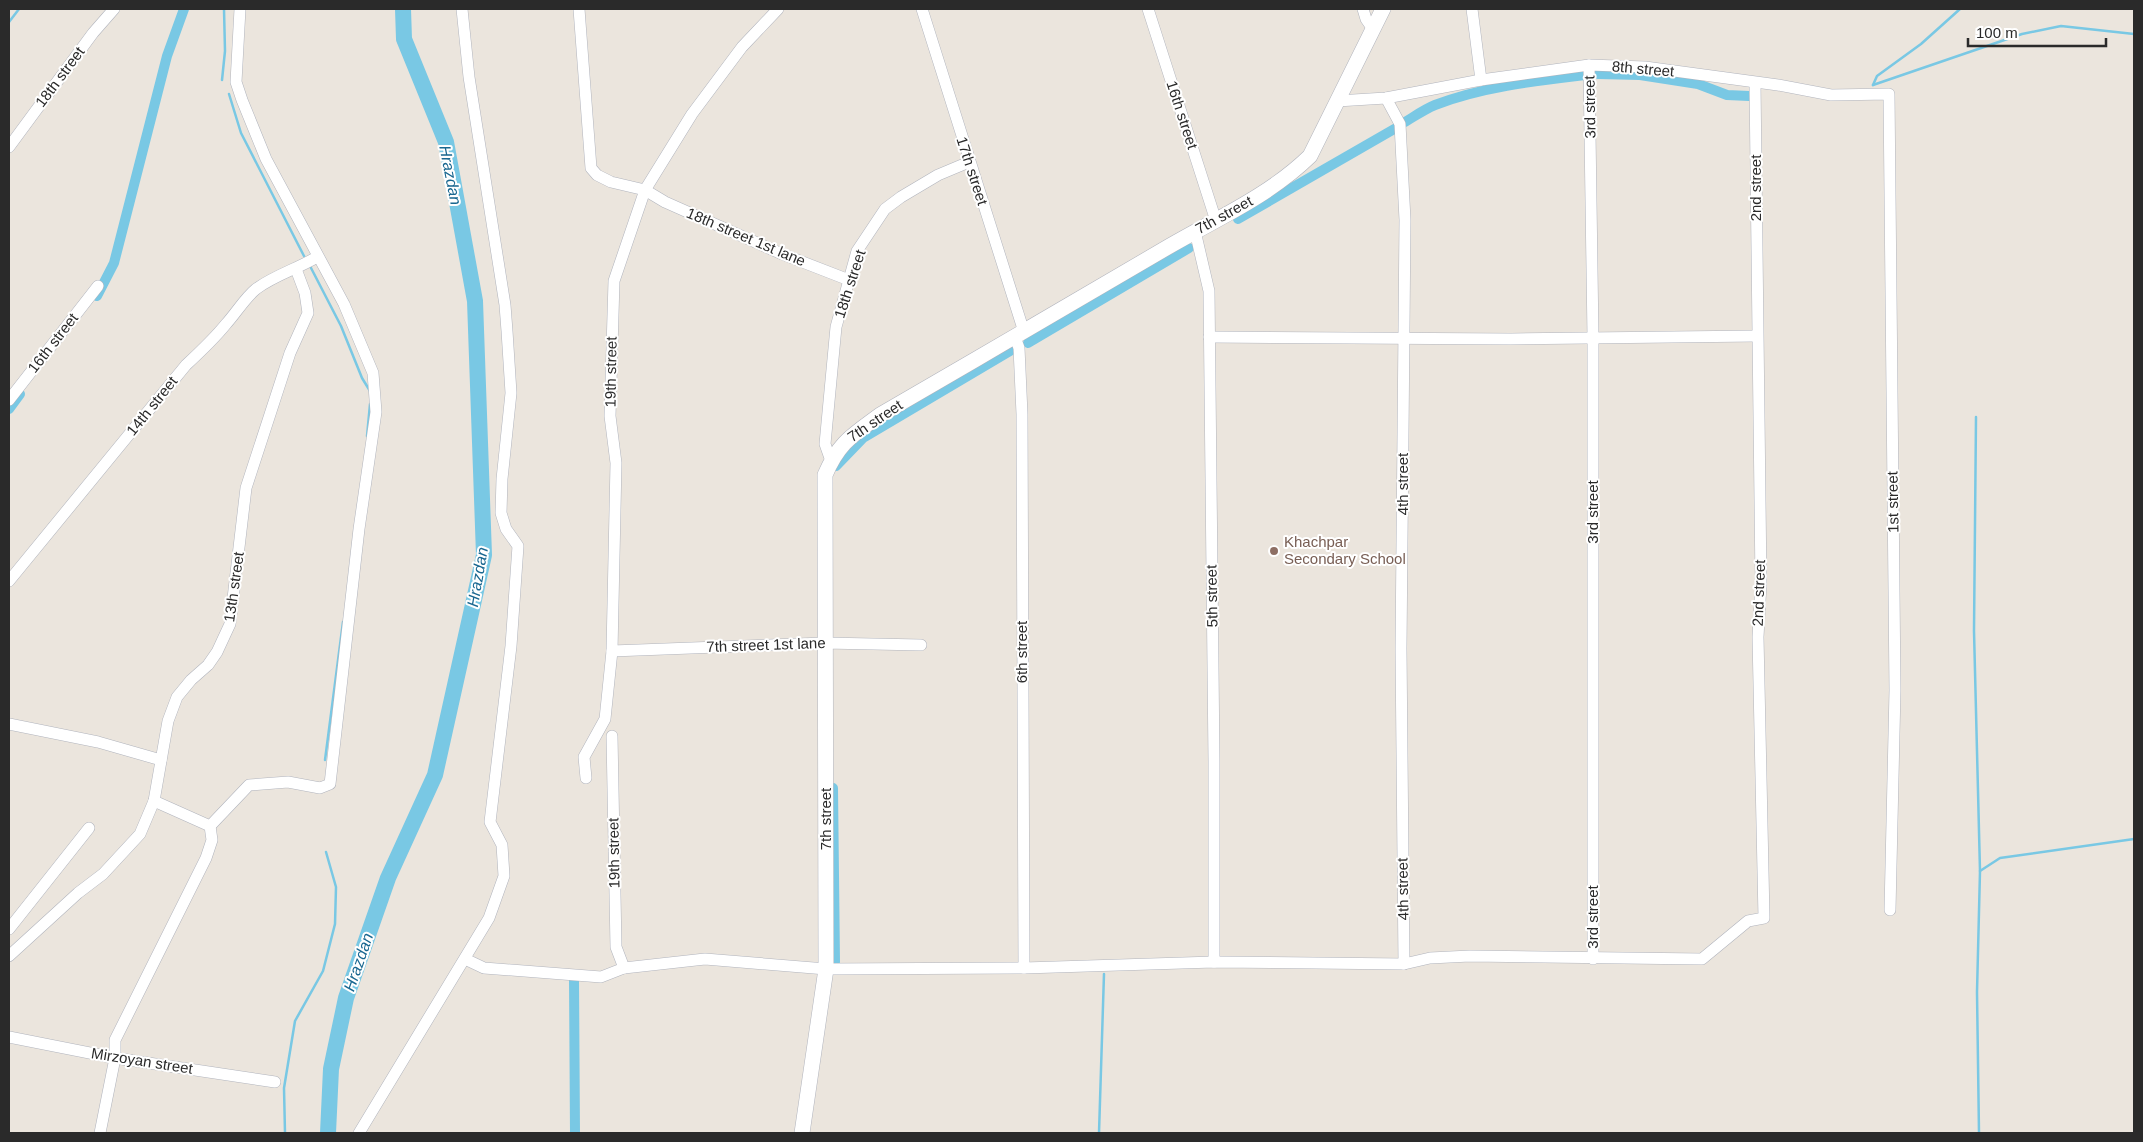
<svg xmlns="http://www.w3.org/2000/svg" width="2143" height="1142" viewBox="0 0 2143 1142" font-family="Helvetica,sans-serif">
<rect width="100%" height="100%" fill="#ebe5dd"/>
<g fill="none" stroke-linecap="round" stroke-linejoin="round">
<g stroke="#79c8e4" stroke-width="2.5">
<polyline points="9,22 19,9"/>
<polyline points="222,80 225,51 224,9"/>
<polyline points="1873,85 2022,34 2061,26 2134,34"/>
<polyline points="1873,85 1877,76 1921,44 1960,9"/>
<polyline points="229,94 241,133 304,256"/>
<polyline points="310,266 341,326 362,378 370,391"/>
<polyline points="1976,417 1974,631 1980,871 1977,992 1979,1133"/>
<polyline points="367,436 370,404"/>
<polyline points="325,760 343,622"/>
<polyline points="1980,871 2000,858 2134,839"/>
<polyline points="285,1133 284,1088 295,1021 323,971 335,924 336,887 326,852"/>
<polyline points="1099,1133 1104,974"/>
</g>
<g stroke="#79c8e4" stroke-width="10">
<polyline points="1598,74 1640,75 1698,84 1727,95 1749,96"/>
<path d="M1405,122C1415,116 1425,109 1435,105C1482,87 1535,81 1585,75"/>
<polyline points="1238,219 1396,128"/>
<polyline points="97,296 114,263 167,56 184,9"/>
<polyline points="1028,343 1189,248"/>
<polyline points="9,409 20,394"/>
<polyline points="836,466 863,438 1010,351"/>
<polyline points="833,788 835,962"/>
<polyline points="574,979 575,1133"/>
</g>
<polyline stroke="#79c8e4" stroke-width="16" points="328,1133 331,1069 346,998 388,878 435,775 484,555 475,301 446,142 404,39 403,9"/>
<g stroke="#b1b4bd" stroke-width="12">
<g id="street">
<polyline points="579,9 591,168 597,175 611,182 645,190 665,202 782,254 849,280"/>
<polyline points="922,9 1024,332"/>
<polyline points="1148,9 1216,221"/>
<polyline points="1363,9 1366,19 1373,29"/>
<polyline points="1472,9 1481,80"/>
<polyline points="1589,65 1593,337 1593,959"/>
<polyline points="1386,98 1400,124 1405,220 1401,649 1404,964"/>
<polyline points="1337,101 1386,98 1481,80 1589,65 1645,67 1778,85 1831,95 1889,94 1895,690 1890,910"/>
<polyline points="9,147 93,33 114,9"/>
<polyline points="1195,231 1209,291 1214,761 1214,962"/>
<polyline points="1015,337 1019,348 1022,414 1024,968"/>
<polyline points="1209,337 1511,339 1757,336"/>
<polyline points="9,400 98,286"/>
<polyline points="831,461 825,444 836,327 857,251 885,209 901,197 938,175 969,162"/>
<path d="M9,581L186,365C200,352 214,339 226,324C236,313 245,298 256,289C275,275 297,269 317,257"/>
<polyline points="612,651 825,643 921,645"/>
<polyline points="9,724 98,742 161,760"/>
<polyline points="612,736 616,947 624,968"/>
<polyline points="586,778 584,757 605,719 612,651 616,463 610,416 614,281 645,190 692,114 742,47 778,9"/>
<polyline points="154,801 210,826 249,785 288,782 320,788 330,784 359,529 376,412 373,373 344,304 266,159 242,100 236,82 240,9"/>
<polyline points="9,929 89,828"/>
<polyline points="9,956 78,893 103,874 140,834 154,801 168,721 177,697 191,680 208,665 217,652 230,624 246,488 290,353 308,313 305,293 296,269"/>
<polyline points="465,959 484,968 601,977 624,968 705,959 826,969 1024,968 1214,962 1404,964 1430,958 1470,956 1702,959 1748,921 1764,918 1758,637 1761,583 1755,83"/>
<polyline points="9,1037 115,1058 275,1082"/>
<polyline points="100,1133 115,1058 115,1040 206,858 212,840 210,826"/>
<polyline points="359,1133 489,918 504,876 502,845 490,822 511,646 518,546 506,529 501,513 502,479 511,393 507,331 505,305 469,77 462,9"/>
</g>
</g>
<g stroke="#b1b4bd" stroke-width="16">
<path id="secondary" d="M802,1133L826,969L825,475C839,442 853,435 880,415C976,359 1072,304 1168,247C1216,219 1269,196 1310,156L1383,9"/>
</g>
<use href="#street" stroke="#fff" stroke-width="11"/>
<use href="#secondary" stroke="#fff" stroke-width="15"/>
</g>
<circle fill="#8d6e63" stroke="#fff" stroke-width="2" cx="1274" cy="551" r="5"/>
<g text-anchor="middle" stroke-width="4" stroke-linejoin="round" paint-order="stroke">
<g font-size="15" fill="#2a2a2a" stroke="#fff">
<text transform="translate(1643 69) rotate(5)" y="5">8th street</text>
<text transform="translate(60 77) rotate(-53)" y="5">18th street</text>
<text transform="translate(1590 107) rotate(-91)" y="5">3rd street</text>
<text transform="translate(1182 115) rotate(72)" y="5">16th street</text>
<text transform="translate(972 171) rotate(72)" y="5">17th street</text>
<text transform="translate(1756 188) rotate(-90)" y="5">2nd street</text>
<text transform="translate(1224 215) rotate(-29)" y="5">7th street</text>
<text transform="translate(746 237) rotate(23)" y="5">18th street 1st lane</text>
<text transform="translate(850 284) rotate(-72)" y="5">18th street</text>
<text transform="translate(53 343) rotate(-52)" y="5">16th street</text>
<text transform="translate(611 372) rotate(-89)" y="5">19th street</text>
<text transform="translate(152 406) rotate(-51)" y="5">14th street</text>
<text transform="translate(875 421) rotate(-34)" y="5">7th street</text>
<text transform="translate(1403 484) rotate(-90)" y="5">4th street</text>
<text transform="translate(1893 502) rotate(-91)" y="5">1st street</text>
<text transform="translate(1593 512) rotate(-90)" y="5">3rd street</text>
<text transform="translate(234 587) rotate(-82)" y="5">13th street</text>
<text transform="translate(1759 593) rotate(-88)" y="5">2nd street</text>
<text transform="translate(1212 596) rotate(-91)" y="5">5th street</text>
<text transform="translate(766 645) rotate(-2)" y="5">7th street 1st lane</text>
<text transform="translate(1022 652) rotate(-90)" y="5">6th street</text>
<text transform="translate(826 819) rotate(-90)" y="5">7th street</text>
<text transform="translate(614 853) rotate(-91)" y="5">19th street</text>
<text transform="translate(1403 889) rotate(-91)" y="5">4th street</text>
<text transform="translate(1593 917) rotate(-90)" y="5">3rd street</text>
<text transform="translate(142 1061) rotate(9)" y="5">Mirzoyan street</text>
</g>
<g font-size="15" fill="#785e54" stroke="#fff" text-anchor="start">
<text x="1284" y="547">Khachpar<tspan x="1284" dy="17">Secondary School</tspan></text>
</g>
<g font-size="16" font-style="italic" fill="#196790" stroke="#fff">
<text transform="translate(451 175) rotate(79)" y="6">Hrazdan</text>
<text transform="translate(477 577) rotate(-80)" y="6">Hrazdan</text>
<text transform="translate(358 962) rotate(-71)" y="6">Hrazdan</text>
</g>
</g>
<rect width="2143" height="1142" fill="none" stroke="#2a2a2a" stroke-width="20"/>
<path d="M1968 38v8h138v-8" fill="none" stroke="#2a2a2a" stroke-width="2.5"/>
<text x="1976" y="38" font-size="15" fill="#2a2a2a" stroke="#ffffff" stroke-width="4" paint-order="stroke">100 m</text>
</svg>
